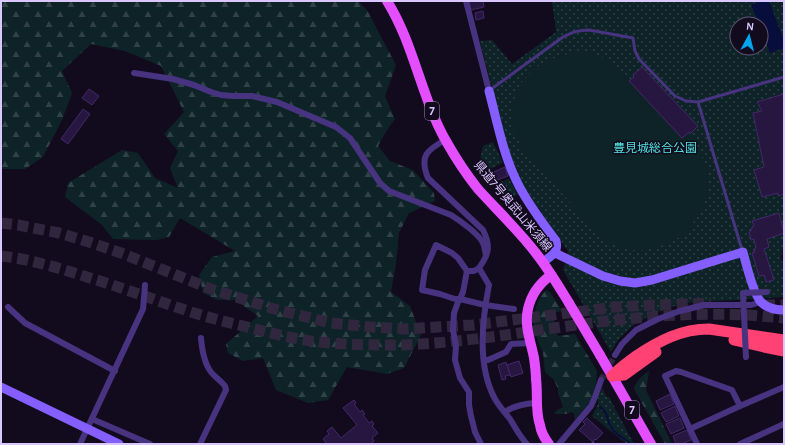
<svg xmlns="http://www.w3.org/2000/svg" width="785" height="445" viewBox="0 0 785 445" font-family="Karla,'Noto Sans JP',sans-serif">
<defs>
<pattern id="forest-firs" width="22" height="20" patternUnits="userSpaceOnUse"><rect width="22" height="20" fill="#0e2328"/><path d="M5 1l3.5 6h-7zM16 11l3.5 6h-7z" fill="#304148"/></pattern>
<pattern id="park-dots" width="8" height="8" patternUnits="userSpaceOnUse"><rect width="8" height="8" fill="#0e2328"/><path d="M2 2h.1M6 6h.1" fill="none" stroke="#304148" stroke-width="1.8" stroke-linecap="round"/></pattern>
</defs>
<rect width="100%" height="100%" fill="#120b1d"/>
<g fill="url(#forest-firs)">
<polygon points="1,1 358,1 367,10 396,65 385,96 395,119 389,127 378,146 390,161 413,170 434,193 435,201 409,213 399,233 396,264 391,292 410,306 421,335 404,368 387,374 347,367 328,400 308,403 276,390 263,358 243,361 228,353 226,344 258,316 235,300 218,300 203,293 199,275 212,257 235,251 180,218 169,237 157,240 113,239 102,225 65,197 68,183 122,150 138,153 155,178 178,188 170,168 178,151 164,134 184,112 161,66 125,51 91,44 62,71 72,93 62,120 43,157 25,169 1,169"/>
<path d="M546,290L550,292L562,311L552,313L558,336L575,334L597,371L596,383L592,399L575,420L574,413L571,412L566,414H554L556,411L563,407L558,393V389L554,380L545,372C544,365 544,359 543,353C542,349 539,345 538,341C532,323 533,304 546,290Z"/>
<path d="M649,371L646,390L672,444H665L634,389C637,379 641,377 649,371Z"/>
</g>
<g fill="url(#park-dots)" fill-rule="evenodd">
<path d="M552,1H784V243L781,257L784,268V297L683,303L652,314L631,327L618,340L611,352L563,270L568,251L519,181L504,136L480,41L492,40L512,64L556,32ZM737,24H761V48H737Z"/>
<polygon points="493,142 503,163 487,170 480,160 483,146"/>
<polygon points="509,179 518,195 508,197 494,184"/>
<polygon points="602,388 607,397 609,397 634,444 627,444 592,416 598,404 598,398"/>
</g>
<polygon fill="#0e2328" points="581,50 597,55 609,61 630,78 628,80 682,138 689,132 696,143 708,172 708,194 699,215 685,234 667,244 639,251 605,243 521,146 512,127 512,104 521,83 536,67 551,59"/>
<polygon fill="#070e3b" points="762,1 769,1 784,41 784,48 770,53 761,30 761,24 759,24 751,5"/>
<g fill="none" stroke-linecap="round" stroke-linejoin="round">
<path stroke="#070e3b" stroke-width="2" d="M600,407C610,415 606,419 611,427C614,433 626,440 631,444"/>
</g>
<g fill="#27163f" stroke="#44276c">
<polygon points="469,1 483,1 484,7 471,10"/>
<polygon points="483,11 484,18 476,20 475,13"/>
<polygon points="642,67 698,126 690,134 689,132 682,138 629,81 634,77 633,75"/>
<polygon points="89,89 99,96 92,105 82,98"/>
<polygon points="784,94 784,194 778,196 778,193 762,197 754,170 764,167 753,113 762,111 757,102"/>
<polygon points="83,109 90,114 68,144 61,139"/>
<polygon points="505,167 508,176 492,182 489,174"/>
<polygon points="779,213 784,233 767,239 769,247 764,249 774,280 766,282 764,275 759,276 752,253 755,252 754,249 756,248 754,239 751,240 749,232 751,231 751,229 752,229 752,227 754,226 752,221"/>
<polygon points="519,361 523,373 511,377 507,365"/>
<polygon points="506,362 510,375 505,376 506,379 502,380 498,365"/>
<polygon points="670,394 674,404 660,410 656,401"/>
<polygon points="354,400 356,403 354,404 360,412 362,410 365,414 363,415 369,423 372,421 374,424 372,426 378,433 372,438 374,441 372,443 373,444 327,444 323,439 329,434 327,431 332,427 341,438 357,425 343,408"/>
<polygon points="675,406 679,416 666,422 661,413"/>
<polygon points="587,418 603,433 596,440 595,439 593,442 579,430 585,424 583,422"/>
<polygon points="680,418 684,428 671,434 666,424"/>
<polygon points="687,430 691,440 681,444 676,444 673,436"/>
</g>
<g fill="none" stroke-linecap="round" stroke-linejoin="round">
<polyline stroke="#30273f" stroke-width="6" stroke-dasharray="6 3" stroke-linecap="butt" points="601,380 615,355"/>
<g stroke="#30273f" stroke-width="11" stroke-dasharray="11 5.5" stroke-linecap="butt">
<polyline points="1,223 18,225 59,233 89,242 121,253 211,289 274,309 331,323 371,327 405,329 473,325 615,307 654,305 711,303"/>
<path d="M1,256C30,259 59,268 87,277C120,287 152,299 185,310C206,317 226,322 247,327C274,334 302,341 329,343C360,345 391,346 421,344C487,340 551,327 616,320C659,315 705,313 748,315C760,316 772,317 784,318"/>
<polyline points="764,305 784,305"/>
</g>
<g stroke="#47337f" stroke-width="3">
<path d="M490,90L563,37C573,32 578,30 589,30L633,38L635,51L639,59L675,96L686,101L698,102L784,77"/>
<polyline points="698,102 742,250"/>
<polyline points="593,444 593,443"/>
</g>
<g stroke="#47337f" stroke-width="6">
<polyline points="466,1 489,91"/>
<path d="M134,73L173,79L194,85L211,92L221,95L233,96H252L277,102L336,127L350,138L380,183L389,191L451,215C459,220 479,234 483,243C485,247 485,252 486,256"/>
<path d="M445,140C427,150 419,156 428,178L483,230C491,246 489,254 479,268L489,285C482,321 477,366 495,399C499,406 505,413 510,419C515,427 520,437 527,444"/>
<polyline points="467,271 463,292 460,299 455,299 440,294 422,290 425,270 436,245 452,253 458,258 467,271 474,271 479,268"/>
<polyline points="8,307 25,323 115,371"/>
<polyline points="615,355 622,344 636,330 658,319 680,311 704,305 751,305 761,302"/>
<polyline points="484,360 488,360 506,352 511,344 530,343"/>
<path d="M505,412C513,406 527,403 538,403"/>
<polyline points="92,419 150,444"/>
<polyline points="690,429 740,406"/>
<polyline points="80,444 143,309 145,285"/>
<path d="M200,444L226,390L225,386C221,381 215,377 211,372C204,363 202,350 201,338"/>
<polyline points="481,444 475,432 471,416 469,405 469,392 460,378 455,360 456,346 453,330 454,313 458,302 460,299 485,305 514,309"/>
<polyline points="559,444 591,406 595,397 601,380"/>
<polyline points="697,444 665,376 676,371 681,372 732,390 740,406 784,387"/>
<polyline points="740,444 784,424"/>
</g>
<g stroke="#855eff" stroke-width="9">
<path d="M489,91C497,121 503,154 517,182C527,203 542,222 556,241C559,253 551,256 543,262"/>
<path d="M555,253L603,276L620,281L635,283L652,280L743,252C746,264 754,295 761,302C767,308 776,310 784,310"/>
<polyline points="1,387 119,444"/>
</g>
<g stroke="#e34eff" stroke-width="10">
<path d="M387,1C414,44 421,97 446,141C455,157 466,174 478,189C497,210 518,230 535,252C548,268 558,285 569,303"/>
<polyline points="600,355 651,444"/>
<path d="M549,444C545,439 541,432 540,425C535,411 538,394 536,379C536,372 535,365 534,358C531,342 524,326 528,309C531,295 540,283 551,275"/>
</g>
<g stroke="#ff4273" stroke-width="11">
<polyline points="734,340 764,347 784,351"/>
<path d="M612,376C620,367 627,363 636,356C659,341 681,329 709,329L784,340"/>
<polyline points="612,376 624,375 656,352"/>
</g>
<polyline stroke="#47337f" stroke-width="6" points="746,357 743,293 767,292"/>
<polyline stroke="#e34eff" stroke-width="10" points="569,303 600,355"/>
</g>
<g text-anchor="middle" stroke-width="3" stroke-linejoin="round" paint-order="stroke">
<g fill="#120b1d" stroke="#9e8fbb" stroke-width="1">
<rect x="425" y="102" width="14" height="18" rx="3"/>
<rect x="625" y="401" width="14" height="18" rx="3"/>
</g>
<g font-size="11" font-weight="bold" fill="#dac7ff">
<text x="432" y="115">7</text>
<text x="632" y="414">7</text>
</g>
<g font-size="12" fill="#4fe3de" stroke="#120b1d">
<text x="655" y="152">豊見城総合公園</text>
</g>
<g font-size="12" fill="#dac7ff" stroke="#120b1d">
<text transform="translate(513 206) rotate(50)" y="4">県道7号奥武山米須線</text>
</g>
</g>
<rect width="785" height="445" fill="none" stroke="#dac7ff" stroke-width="4"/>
<g transform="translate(749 36) rotate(7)"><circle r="19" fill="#120b1d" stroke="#625677"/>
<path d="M0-3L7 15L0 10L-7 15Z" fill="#00a5f2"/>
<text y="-6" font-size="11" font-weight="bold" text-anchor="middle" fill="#dac7ff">N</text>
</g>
</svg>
